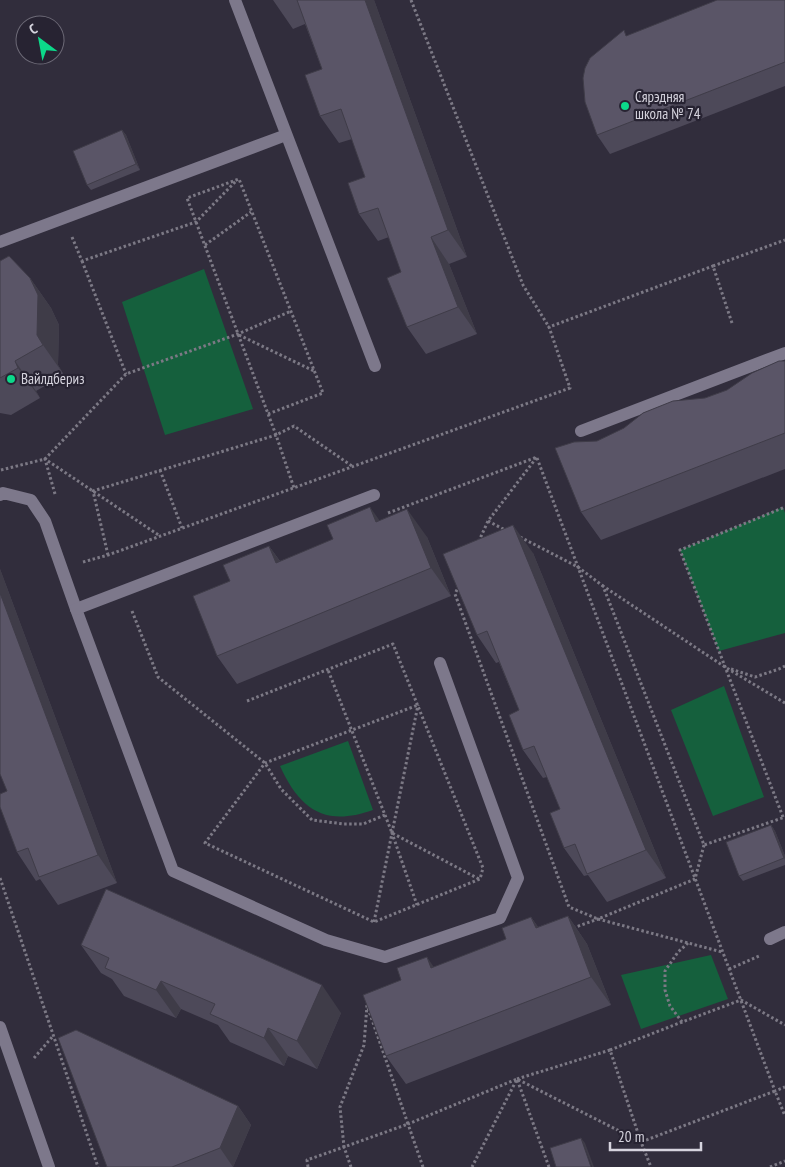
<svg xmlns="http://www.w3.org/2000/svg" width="785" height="1167" viewBox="0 0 785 1167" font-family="'PT Sans Narrow',sans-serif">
<rect width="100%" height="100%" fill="#312d3c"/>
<g fill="#15603d">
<polygon points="204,269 253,409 165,435 122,302"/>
<polygon points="783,507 785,513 785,633 719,651 680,550"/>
<polygon points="724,686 764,797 713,816 671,710"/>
<path d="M348,741L373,810C325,827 300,810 280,766Z"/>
<polygon points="711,955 728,999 641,1029 621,975"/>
</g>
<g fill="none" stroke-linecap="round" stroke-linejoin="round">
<g stroke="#7c7985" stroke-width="3" stroke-dasharray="2.5 2.5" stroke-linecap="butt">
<polyline points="411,0 523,285 549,327"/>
<polyline points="72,237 82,261 196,222 236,181"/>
<polyline points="205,245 251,212"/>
<polyline points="82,261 126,374"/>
<polyline points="732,323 713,266 785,240"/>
<polyline points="239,335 314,371"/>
<polyline points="268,414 323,393 239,179 187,198 276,435 294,426 352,466"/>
<polyline points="537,458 775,1091 785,1087"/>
<polyline points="1,470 45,459 126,374 238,334 291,311"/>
<polyline points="160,470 182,528"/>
<polyline points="55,494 45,459 160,536"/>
<polyline points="388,513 537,457 488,521 478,543"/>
<polyline points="488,521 505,530"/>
<polyline points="520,537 578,567 603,586"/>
<polyline points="108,555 93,491 276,435 294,488"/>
<polyline points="83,562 108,555 570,388 549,327 713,266"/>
<polyline points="459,585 455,594 569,907 598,919"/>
<polyline points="132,611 158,677 265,763 281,789 312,820 344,824 363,824 385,815 328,670"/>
<polyline points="731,669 755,677 779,669 785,666"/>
<polyline points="247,701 393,644 483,868 480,879 374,922 205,843 265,763 418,705"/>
<polyline points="785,703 725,667 603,586 704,845 785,817"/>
<polyline points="385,815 392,833 479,879"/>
<polyline points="783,817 680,550 785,507"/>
<polyline points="392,833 418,705"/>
<polyline points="704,845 695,879 598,919 722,952"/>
<polyline points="0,878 98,1167"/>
<polyline points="374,922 392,833 417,905"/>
<polyline points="573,928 598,919"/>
<polyline points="688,943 678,952 665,971 665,990 670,1006 682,1022 741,1000 785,1025"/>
<polyline points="729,969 759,956"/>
<polyline points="368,1008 408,1124 344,1147 340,1107 364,1045 367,1005 370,1004"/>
<polyline points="610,1050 682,1022"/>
<polyline points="34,1058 53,1036"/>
<polyline points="517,1079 610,1050 641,1142 775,1091 785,1116"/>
<polyline points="308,1167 307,1160 344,1147 351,1167"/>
<polyline points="423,1167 408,1124 517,1079 472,1167"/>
<polyline points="549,1167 517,1079 641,1142 651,1167"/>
<polyline points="770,1167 785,1161"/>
</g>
<g stroke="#7d788b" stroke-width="12">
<polyline points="235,0 375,366"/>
<polyline points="0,242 286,135"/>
<polyline points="581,431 785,353"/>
<polyline points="0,495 3,493 31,500 45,521 76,609 173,871 326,940 385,957 500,918 518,878 440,663"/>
<polyline points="76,609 374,495"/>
<polyline points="770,939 785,932"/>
<polyline points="0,1027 49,1167"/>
</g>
</g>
<g fill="#4d4959">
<polygon points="273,0 374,0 467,257 449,264 477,334 426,354 407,327 401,272 389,237 378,241 359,214 365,177 352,139 339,143 320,116 322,69 305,24 293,29"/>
<polygon points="785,0 785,86 610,154 597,135 627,36"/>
<polygon points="122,130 126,135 140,170 91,190 87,185"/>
<polygon points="0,261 30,278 51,308 59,325 58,365 64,375 36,391 40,398 11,415 0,413"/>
<polygon points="785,361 785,469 601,540 581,512 597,441 705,398 727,390"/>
<polygon points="380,521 427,537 451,596 237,684 217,656 230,581 269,546 280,561"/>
<polygon points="533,553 666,878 607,902 588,875 584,876 564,848 560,809 547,777 543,778 523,750 519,710 499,662 496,663 477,635"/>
<polygon points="0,569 117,883 58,905 40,879 36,881 17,852 7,791"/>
<polygon points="771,825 775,831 785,856 785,865 743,881 739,876"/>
<polygon points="568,916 587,944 611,1005 406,1084 386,1056 401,980 506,939 531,917 538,927"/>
<polygon points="81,945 341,1013 317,1069 288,1056 284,1066 230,1042 218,1025 181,1009 176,1018 124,996 112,979 101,973"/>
<polygon points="238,1106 251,1125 233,1167 107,1167"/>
</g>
<g fill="#3f3c48">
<polygon points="365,0 374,0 467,257 448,230"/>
<polygon points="122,130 126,135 140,170 136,164"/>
<polygon points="431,237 449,264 477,334 458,307"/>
<polygon points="30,278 51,308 59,325 58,365 64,375 43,345 37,335"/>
<polygon points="15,361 36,391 40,398 18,368"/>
<polygon points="370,507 390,535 376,522"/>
<polygon points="407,509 427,537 451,596 431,568"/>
<polygon points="513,525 533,553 666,878 646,850"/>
<polygon points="269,546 289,574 276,563"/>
<polygon points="0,569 117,883 98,855 0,593"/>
<polygon points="771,825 775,831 785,856 785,860"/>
<polygon points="568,916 587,944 611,1005 591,977"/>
<polygon points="531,917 551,945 536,928"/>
<polygon points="427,957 446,985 431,968"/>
<polygon points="161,981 181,1009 176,1018 156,990"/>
<polygon points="322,985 341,1013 317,1069 297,1041"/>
<polygon points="268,1028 288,1056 284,1066 264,1038"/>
<polygon points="238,1106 251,1125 233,1167 220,1148"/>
<polygon points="581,1138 585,1143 594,1167 592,1167"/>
</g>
<g fill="#5a5567" stroke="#3f3c48">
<polygon points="297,0 365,0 448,230 431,237 458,307 407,327 387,278 401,272 378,208 359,214 348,183 365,177 341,109 320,116 305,75 322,69"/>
<polygon points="717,0 785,0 785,62 597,135 585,102 583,78 585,68 590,58 624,30 626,36"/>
<polygon points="122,130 136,164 87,185 73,151"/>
<polygon points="9,256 30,278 38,295 37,335 43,345 15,361 18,368 0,378 0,261"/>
<polygon points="779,361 785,361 785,433 581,512 555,448 574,442 597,441 624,428 643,413 673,401 705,398 727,390 752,373"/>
<polygon points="370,507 376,522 407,509 431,568 217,656 193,596 230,581 223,565 269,546 276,563 333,539 327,525"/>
<polygon points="513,525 646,850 587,874 575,844 564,848 550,813 560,809 534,746 523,750 509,715 519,710 487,631 477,635 443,554"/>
<polygon points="0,593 98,855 39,877 28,848 17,852 0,807 0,794 7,791 0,774"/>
<polygon points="771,825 784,858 739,876 726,842"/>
<polygon points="106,889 322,985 297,1041 268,1028 264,1038 210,1014 215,1004 161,981 156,990 105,968 109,958 81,945"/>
<polygon points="568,916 591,977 386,1056 363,995 401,980 397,968 427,957 431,968 506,939 502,928 531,917 536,928"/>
<polygon points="76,1030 238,1106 220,1148 172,1167 107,1167 58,1038"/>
<polygon points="581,1138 591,1167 556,1167 550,1148"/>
</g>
<g fill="#0cd98a" stroke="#272332" stroke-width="2">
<circle cx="625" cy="106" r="5"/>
<circle cx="11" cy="379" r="5"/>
</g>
<g text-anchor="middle" stroke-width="4.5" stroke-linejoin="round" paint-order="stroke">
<g font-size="15" fill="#d6d4de" stroke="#272332" text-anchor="start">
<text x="635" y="102">Сярэдняя<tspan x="635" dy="17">школа № 74</tspan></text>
<text x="21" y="384">Вайлдбериз</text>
</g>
</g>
<g transform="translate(40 40) rotate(328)"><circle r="24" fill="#272332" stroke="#6d6a77"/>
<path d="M0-4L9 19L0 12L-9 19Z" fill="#0cd98a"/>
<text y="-8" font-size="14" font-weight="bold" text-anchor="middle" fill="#d6d4de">С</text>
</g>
<path d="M610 1142v8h91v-8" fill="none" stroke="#d6d4de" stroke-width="2.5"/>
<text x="618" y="1142" font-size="15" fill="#d6d4de" stroke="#272332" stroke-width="4" paint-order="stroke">20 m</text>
</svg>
